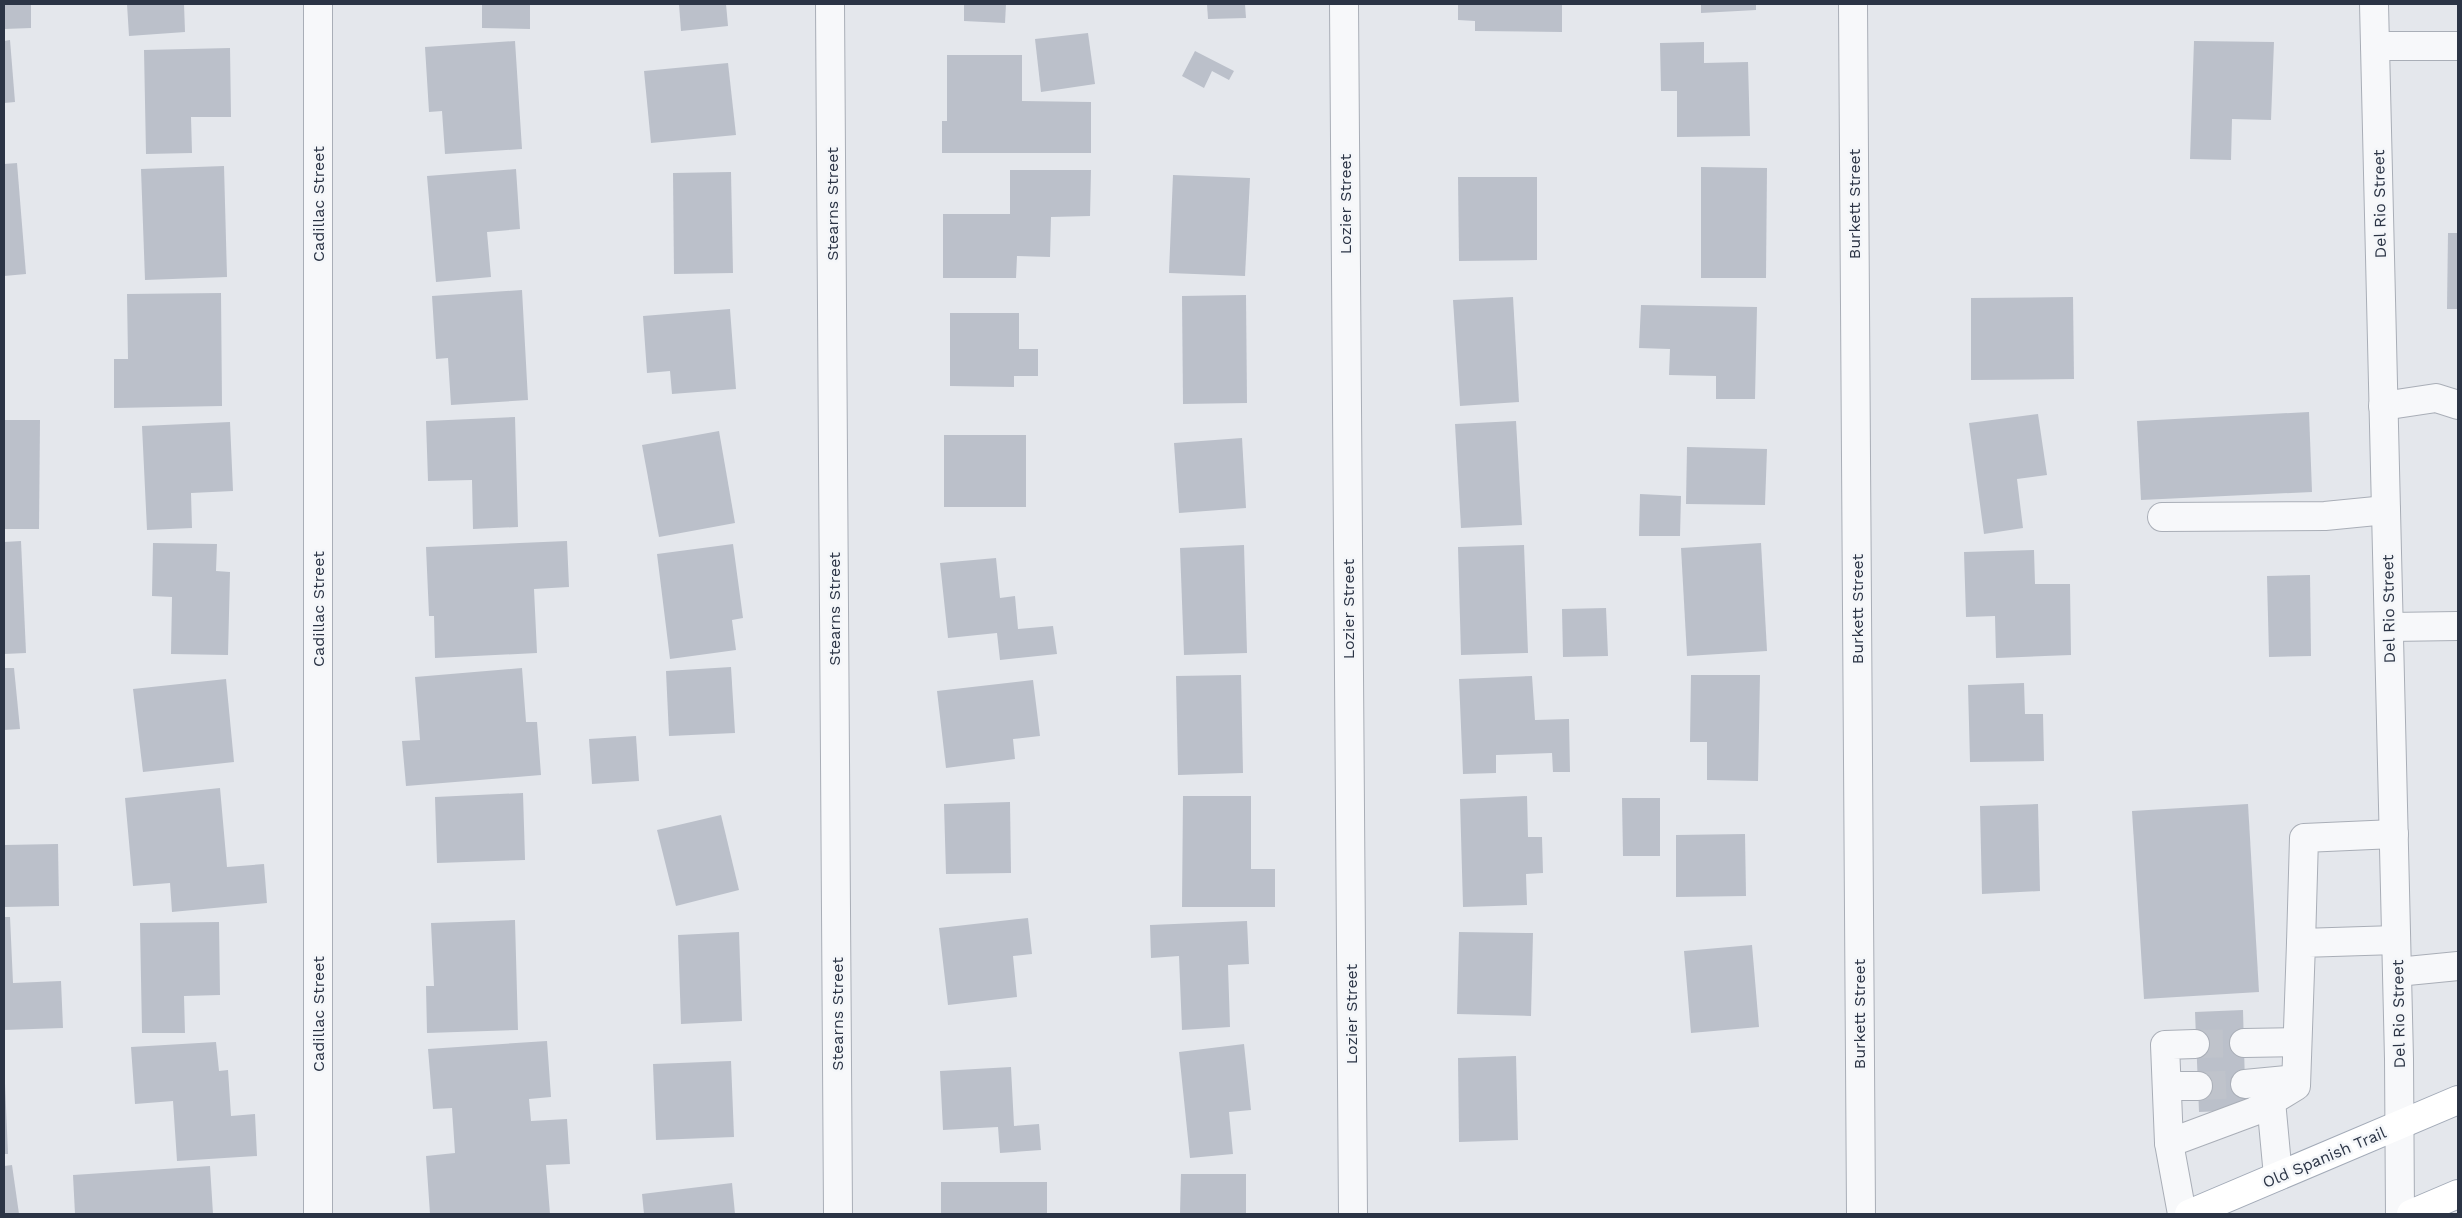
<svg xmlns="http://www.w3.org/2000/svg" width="2462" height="1218" viewBox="0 0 2462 1218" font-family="'Work Sans',sans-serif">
<rect width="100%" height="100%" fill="#e4e7ec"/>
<g fill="#bbc0ca">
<polygon points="4,4 31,4 31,28 4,29"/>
<polygon points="127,4 184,4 185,32 129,36"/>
<polygon points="482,4 530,4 530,29 482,28"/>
<polygon points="679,4 726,4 728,26 681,31"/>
<polygon points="964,4 1006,4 1005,23 964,21"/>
<polygon points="1207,4 1245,4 1246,18 1208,19"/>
<polygon points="1458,4 1562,4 1562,32 1475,31 1475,21 1458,20"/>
<polygon points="1701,4 1756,4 1756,10 1701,13"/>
<polygon points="1088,33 1095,84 1041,92 1035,39"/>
<polygon points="10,40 15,102 4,103 4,41"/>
<polygon points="515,41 522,149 445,154 442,111 429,112 425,47"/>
<polygon points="2194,41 2274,42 2271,120 2232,119 2231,160 2190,159"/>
<polygon points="1704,42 1704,63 1748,62 1750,136 1677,137 1677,91 1661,91 1660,43"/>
<polygon points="230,48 231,117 191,117 192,153 146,154 144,50"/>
<polygon points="1195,51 1234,71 1229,80 1212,71 1204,88 1182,76"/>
<polygon points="947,55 1022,55 1022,101 1091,102 1091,153 942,153 942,121 947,121"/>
<polygon points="728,63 736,135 651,143 644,71"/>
<polygon points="17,163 26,274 4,276 4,164"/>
<polygon points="224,166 227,277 145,280 141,169"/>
<polygon points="1701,167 1767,168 1766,278 1701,278"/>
<polygon points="516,169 520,229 487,232 491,277 436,282 427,176"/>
<polygon points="1010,170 1091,170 1090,216 1051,217 1050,257 1017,256 1016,278 943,278 943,214 1010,214"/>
<polygon points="731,172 733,273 674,274 673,173"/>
<polygon points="1173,175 1250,178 1245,276 1169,273"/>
<polygon points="1458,177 1537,177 1537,260 1459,261"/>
<polygon points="2448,233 2458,233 2458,309 2447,309"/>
<polygon points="522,290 528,400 451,405 448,358 436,359 432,296"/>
<polygon points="221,293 222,406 114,408 114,359 128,359 127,294"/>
<polygon points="1246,295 1247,403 1183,404 1182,296"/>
<polygon points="1513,297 1519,402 1460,406 1453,300"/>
<polygon points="2073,297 2074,379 1971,380 1971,298"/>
<polygon points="1641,305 1757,307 1755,399 1716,399 1716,376 1669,375 1670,349 1639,348"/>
<polygon points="730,309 736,389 672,394 670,371 647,373 643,316"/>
<polygon points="950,313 1019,313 1019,349 1038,349 1038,376 1014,376 1014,387 950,386"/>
<polygon points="2309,412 2312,492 2141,500 2137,421"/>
<polygon points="2038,414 2047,475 2017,479 2023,528 1984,534 1969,423"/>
<polygon points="515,417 518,527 473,529 472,480 428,481 426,421"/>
<polygon points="4,420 40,420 39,529 4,529"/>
<polygon points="1516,421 1522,525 1461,528 1455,424"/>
<polygon points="230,422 233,491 191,493 192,528 147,530 142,426"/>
<polygon points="719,431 735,523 659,537 642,445"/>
<rect x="944" y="435" width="82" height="72"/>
<polygon points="1242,438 1246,508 1179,513 1174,443"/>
<polygon points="1687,447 1767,449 1765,505 1686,504"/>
<polygon points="1640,494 1681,496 1680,536 1639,536"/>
<polygon points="21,541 26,653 4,654 4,542"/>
<polygon points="567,541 569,587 534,589 537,653 435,658 434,616 429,616 426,547"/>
<polygon points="153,543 217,544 216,571 230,572 228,655 171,654 172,597 152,596"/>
<polygon points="1761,543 1767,651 1687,656 1681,548"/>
<polygon points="733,544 743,618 732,620 736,650 670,659 657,554"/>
<polygon points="1244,545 1247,653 1184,655 1180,548"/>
<polygon points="1524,545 1528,653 1461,655 1458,547"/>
<polygon points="2034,550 2035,584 2070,584 2071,655 1996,658 1995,616 1966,617 1964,552"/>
<polygon points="996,558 1000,598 1015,596 1018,629 1053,626 1057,654 1000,660 997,633 948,638 940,563"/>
<polygon points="2310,575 2311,656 2269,657 2267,576"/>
<polygon points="1606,608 1608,656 1563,657 1562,609"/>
<polygon points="731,667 735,733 669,736 666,671"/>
<polygon points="4,668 14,668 20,729 4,730"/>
<polygon points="522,668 526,722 537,722 541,775 406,786 402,741 420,740 415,677"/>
<polygon points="1241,675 1243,773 1178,775 1176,676"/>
<polygon points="1691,675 1760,675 1758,781 1707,780 1707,742 1690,742"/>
<polygon points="1532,676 1535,720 1569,719 1570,772 1553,772 1552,753 1496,755 1496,773 1463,774 1459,679"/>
<polygon points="226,679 234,762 143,772 133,689"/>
<polygon points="1033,680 1040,736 1013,739 1015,759 946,768 937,691"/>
<polygon points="2024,683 2025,714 2043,714 2044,761 1970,762 1968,685"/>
<polygon points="636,736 639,781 592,784 589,739"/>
<polygon points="220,788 227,867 264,864 267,903 172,912 170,883 133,886 125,798"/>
<polygon points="523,793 525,860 437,863 435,797"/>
<polygon points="1183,796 1251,796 1251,869 1275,869 1275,907 1182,907"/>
<polygon points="1527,796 1528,837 1542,837 1543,873 1526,874 1527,905 1463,907 1460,799"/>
<polygon points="1622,798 1660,798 1660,856 1623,856"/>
<polygon points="1010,802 1011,873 946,874 944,804"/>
<polygon points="2038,804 2040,891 1982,894 1980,806"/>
<polygon points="2248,804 2259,992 2144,999 2132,811"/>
<polygon points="721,815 739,890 676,906 657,830"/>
<polygon points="1745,834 1746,896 1676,897 1676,835"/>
<polygon points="58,844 59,906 4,907 4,845"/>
<polygon points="4,917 10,917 13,983 61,981 63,1028 4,1030"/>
<polygon points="1028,918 1032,954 1013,956 1017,997 948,1005 939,928"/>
<polygon points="515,920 518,1030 427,1033 426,986 434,986 431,923"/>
<polygon points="1247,921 1249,964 1228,965 1230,1027 1182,1030 1179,956 1151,958 1150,925"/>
<polygon points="219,922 220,995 184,996 185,1033 142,1033 140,923"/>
<polygon points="739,932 742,1021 681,1024 678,935"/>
<polygon points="1459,932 1533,933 1531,1016 1457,1014"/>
<polygon points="1752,945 1759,1027 1691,1033 1684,951"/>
<polygon points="2243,1010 2245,1084 2248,1110 2199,1112 2195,1012"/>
<polygon points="547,1041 551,1097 529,1099 531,1121 567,1119 570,1164 546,1165 550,1214 430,1214 426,1156 455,1153 452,1108 433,1109 428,1049"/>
<polygon points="216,1042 219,1071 228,1070 231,1116 255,1114 257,1156 177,1161 173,1101 135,1104 131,1047"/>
<polygon points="1244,1044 1251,1110 1229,1112 1233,1154 1190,1158 1179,1052"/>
<polygon points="1516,1056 1518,1140 1459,1142 1458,1058"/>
<polygon points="4,1060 8,1154 4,1154"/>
<polygon points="731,1061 734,1137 656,1140 653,1064"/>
<polygon points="1011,1067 1014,1126 1039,1124 1041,1150 1000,1153 998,1127 943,1130 940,1071"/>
<polygon points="12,1165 19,1214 4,1214 4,1166"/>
<polygon points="210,1166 213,1214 75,1214 73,1175"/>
<polygon points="1181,1174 1246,1174 1246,1214 1180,1214"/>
<rect x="941" y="1182" width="106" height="32"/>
<polygon points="732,1183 735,1214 644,1214 642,1194"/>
</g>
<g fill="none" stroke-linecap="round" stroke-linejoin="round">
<g stroke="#bfc3cb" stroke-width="28" stroke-dasharray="28 14" stroke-linecap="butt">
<polyline points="2195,1044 2244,1043"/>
<polyline points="2198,1086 2245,1084"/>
</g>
<g stroke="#a9aeb7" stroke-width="30">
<g id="minor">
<polyline points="830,4 838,1214"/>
<polyline points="1344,4 1353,1214"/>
<polyline points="1853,4 1861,1214"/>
<polyline points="2374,4 2399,1059 2400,1214"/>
<polyline points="2375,46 2458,46"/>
<polyline points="2383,406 2436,398 2458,405"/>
<polyline points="2162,517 2325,516 2386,510"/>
<polyline points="2389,627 2458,626"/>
<polyline points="2301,943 2304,838 2394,834"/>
<polyline points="2397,972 2458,966"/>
<polyline points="2244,1043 2297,1042"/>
<polyline points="2245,1084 2296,1079"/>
<polyline points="2167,1086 2198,1086"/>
<polyline points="2271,1101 2278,1176"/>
<polyline points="2169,1143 2165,1045 2195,1044"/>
<polyline points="318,1214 318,4"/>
<polyline points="2182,1214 2169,1143 2255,1111 2296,1086 2301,943 2396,940"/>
</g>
</g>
<g stroke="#a3abb8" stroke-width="30">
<g id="major">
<polyline points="2189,1214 2458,1100"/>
<polyline points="2411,1214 2458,1194"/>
</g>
</g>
<use href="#minor" stroke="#f7f8fa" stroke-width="28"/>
<use href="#major" stroke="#fff" stroke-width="28"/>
</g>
<g text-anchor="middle" stroke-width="5" stroke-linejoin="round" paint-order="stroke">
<g font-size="16" fill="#2b3445" stroke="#f4f6f9">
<text transform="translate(318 204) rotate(-90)" y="6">Cadillac Street</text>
<text transform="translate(832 204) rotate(-90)" y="6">Stearns Street</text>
<text transform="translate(1345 204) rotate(-90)" y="6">Lozier Street</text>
<text transform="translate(1854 204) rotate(-90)" y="6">Burkett Street</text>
<text transform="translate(2379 204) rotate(-91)" y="6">Del Rio Street</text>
<text transform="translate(318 609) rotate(-90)" y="6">Cadillac Street</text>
<text transform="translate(834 609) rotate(-90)" y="6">Stearns Street</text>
<text transform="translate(1348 609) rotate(-90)" y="6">Lozier Street</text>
<text transform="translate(1857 609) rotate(-90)" y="6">Burkett Street</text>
<text transform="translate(2388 609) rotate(-91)" y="6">Del Rio Street</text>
<text transform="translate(318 1014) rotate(-90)" y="6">Cadillac Street</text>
<text transform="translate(837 1014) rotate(-90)" y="6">Stearns Street</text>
<text transform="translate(1351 1014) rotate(-90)" y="6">Lozier Street</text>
<text transform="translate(1859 1014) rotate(-90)" y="6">Burkett Street</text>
<text transform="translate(2398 1014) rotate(-91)" y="6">Del Rio Street</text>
<text transform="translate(2324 1157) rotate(-23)" y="6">Old Spanish Trail</text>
</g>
</g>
<rect width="2462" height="1218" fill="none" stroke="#2b3445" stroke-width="10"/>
</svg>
